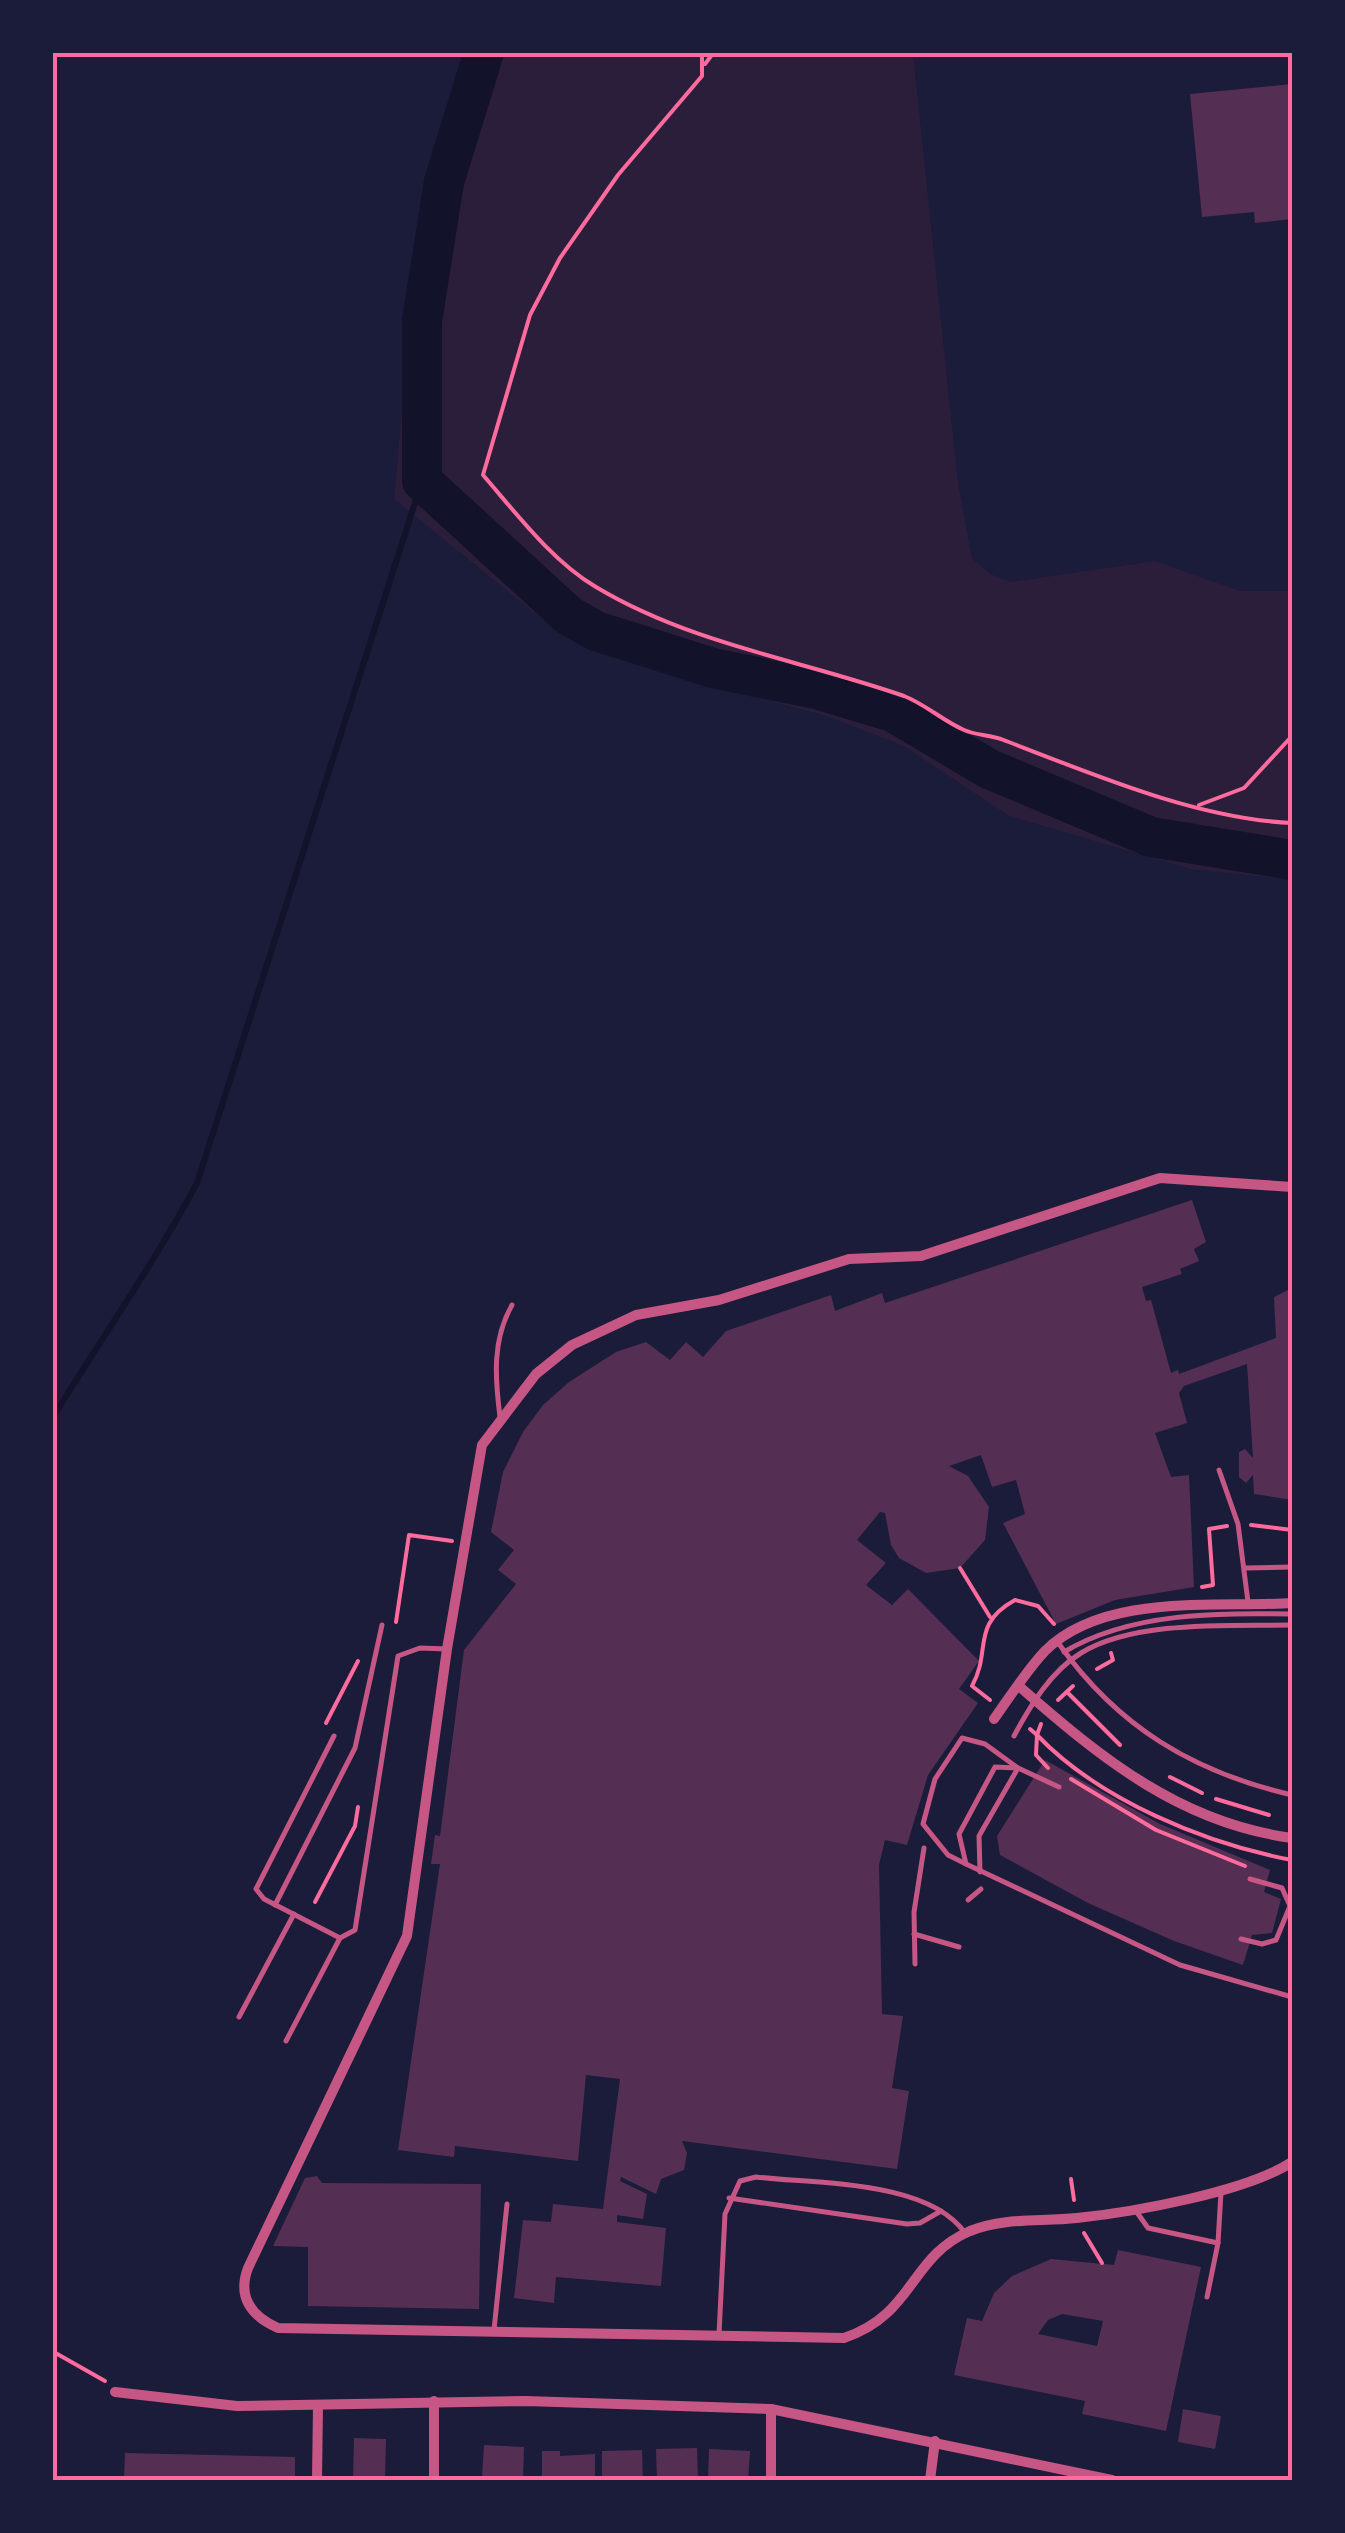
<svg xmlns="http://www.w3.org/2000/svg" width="1345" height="2533" viewBox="0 0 1345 2533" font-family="'Exo 2',sans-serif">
<rect width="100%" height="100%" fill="#1b1b3a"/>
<polygon fill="#2a1e3b" points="469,53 913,53 958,484 972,558 990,574 1011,582 1155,561 1240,591 1292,591 1292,880 1191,869 1009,816 904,746 827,716 642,667 547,623 394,499 415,269"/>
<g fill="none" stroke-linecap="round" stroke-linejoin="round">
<path stroke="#12122b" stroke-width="6" d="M52,1419C100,1340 154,1264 197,1183L422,481"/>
<polyline stroke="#12122b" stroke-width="40" points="484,52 444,182 422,321 422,481 568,615 596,631 713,668 820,690 893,712 989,769 1151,837 1292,860"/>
</g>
<g fill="#542f53" fill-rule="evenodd">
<polygon points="1292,84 1292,219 1255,223 1254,212 1202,217 1190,94"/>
<polygon points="1192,1200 1206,1242 1194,1249 1199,1261 1180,1269 1182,1274 1142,1287 1146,1301 1151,1300 1171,1373 1178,1370 1179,1374 1276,1338 1274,1297 1292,1288 1292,1500 1254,1494 1253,1475 1246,1483 1239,1477 1239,1452 1245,1449 1253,1458 1247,1364 1184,1386 1179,1393 1187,1423 1155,1433 1171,1477 1189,1475 1194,1587 1115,1600 1056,1624 1003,1523 1025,1514 1016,1480 992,1487 981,1455 949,1466 968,1476 989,1507 985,1540 960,1568 926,1573 899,1558 891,1545 885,1513 880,1512 857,1540 886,1563 866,1585 892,1605 908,1589 979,1661 959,1689 978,1703 928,1775 907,1845 885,1840 879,1865 882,2014 903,2016 892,2088 909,2091 897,2169 682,2141 687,2153 684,2170 661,2179 656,2194 621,2177 620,2181 647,2194 643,2219 617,2215 617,2222 666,2228 661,2286 556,2277 554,2303 514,2298 523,2220 551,2222 553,2204 603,2209 620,2079 586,2075 578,2161 455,2146 454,2157 398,2150 440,1864 431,1864 435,1835 440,1836 464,1650 516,1584 498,1570 514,1550 491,1532 503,1472 523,1432 543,1405 569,1382 616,1352 646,1342 670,1360 686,1342 703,1357 726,1331 831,1295 835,1311 882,1293 885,1303"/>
<polygon points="1045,1760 1160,1824 1270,1870 1264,1892 1281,1899 1272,1933 1252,1935 1243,1965 1174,1941 1088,1903 1000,1855 997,1836"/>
<polygon points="317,2176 322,2183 481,2184 479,2309 308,2306 308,2247 273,2246 305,2178"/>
<path d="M1118,2250L1201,2267L1166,2431L1082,2414L1085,2401L954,2375L967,2318L982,2321L994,2293L1012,2276L1051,2259L1114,2265ZM1062,2314L1103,2321L1097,2346L1038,2334L1048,2320Z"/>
<polygon points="1183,2409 1221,2416 1215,2449 1178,2442"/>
<polygon points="354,2438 386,2439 385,2480 353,2480"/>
<polygon points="484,2445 524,2447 523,2479 482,2477"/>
<polygon points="697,2448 698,2480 657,2480 656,2449"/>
<polygon points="709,2449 750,2451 748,2480 708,2480"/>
<polygon points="642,2450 643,2480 602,2480 602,2451"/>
<polygon points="542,2451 560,2451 560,2456 595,2454 595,2480 542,2480"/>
<polygon points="125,2453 295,2457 295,2480 124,2480"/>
</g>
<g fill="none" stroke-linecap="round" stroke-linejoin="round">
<g stroke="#ff6b9d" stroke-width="4">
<path d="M702,52V76L618,175L560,258L530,315L483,475C516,513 552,561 596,587C691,644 801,660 904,696C925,704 943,721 964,730C975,735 989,735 1001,739C1090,773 1196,819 1292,823"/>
<polyline points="705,64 714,52"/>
<polyline points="1199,805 1244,788 1292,736"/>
<polyline points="1251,1525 1292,1530"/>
<polyline points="960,1568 990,1617"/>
<polyline points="1202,1587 1213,1585 1209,1529 1227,1526"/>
<polyline points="396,1622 409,1535 452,1541"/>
<polyline points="1097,1669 1113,1660 1111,1653"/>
<polyline points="1067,1692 1120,1745"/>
<path d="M990,1700L972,1686C992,1650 970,1625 1015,1600L1038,1606L1054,1624"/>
<polyline points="1058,1700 1073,1686"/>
<polyline points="326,1723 358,1661"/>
<polyline points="1030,1729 1037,1735 1041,1724"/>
<path d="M1037,1735C1099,1800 1206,1844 1292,1860"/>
<polyline points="1037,1735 1036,1755 1048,1768"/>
<polyline points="1170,1777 1202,1793"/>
<polyline points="1071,1779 1156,1830 1245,1866"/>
<polyline points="1216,1799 1269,1815"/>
<polyline points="315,1902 355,1826 358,1807"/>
<polyline points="1071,2179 1074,2200"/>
<polyline points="1084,2233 1102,2263"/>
<polyline points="52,2351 105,2381"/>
</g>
<g stroke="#c65784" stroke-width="5">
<path d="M500,1417C495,1378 492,1340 512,1305"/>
<polyline points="1219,1470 1238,1524 1248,1602"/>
<polyline points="1245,1568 1292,1567"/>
<path d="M1059,1644C1118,1727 1193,1772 1292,1795"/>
<path d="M1064,1652C1131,1612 1217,1613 1292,1614"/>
<polyline points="334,1736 256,1889 264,1899 340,1938 355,1930 398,1656 420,1648 447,1649"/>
<path d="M1014,1736C1030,1706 1051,1671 1081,1653C1135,1620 1231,1626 1292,1625"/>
<polyline points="1059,1787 1018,1768 995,1767 959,1834 966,1864 1180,1965 1292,1997"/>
<polyline points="966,1864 948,1855 923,1824 935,1779 962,1738 985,1744 1018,1768 979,1836 980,1872"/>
<polyline points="968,1900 981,1889"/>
<polyline points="275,1905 355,1748 382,1625"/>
<polyline points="914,1934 959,1947"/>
<polyline points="1241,1939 1262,1944 1276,1940 1290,1906 1282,1888 1250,1879"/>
<polyline points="915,1964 914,1912 924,1848"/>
<polyline points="239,2017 294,1914"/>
<polyline points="286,2041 340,1938"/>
<polyline points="729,2198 907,2224 920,2223 941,2211"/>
<polyline points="1136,2211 1148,2228 1218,2243 1221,2192"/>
<polyline points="1207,2297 1218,2243"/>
<polyline points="494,2330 507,2204"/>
<path d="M719,2334L725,2214L740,2181L756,2177C817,2184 928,2180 965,2233"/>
</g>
<g stroke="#c65784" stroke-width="10">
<path d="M1292,1187L1160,1178L921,1256L849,1259L719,1300L636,1315L572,1345L536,1374L482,1445L447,1649L407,1936L248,2268C237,2297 251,2316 278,2328L844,2338C915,2314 909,2257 970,2231C1005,2217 1040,2222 1077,2218C1134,2212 1246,2192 1292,2162"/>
<path d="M1020,1687C1102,1759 1181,1823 1292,1838"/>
<path d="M994,1719C1009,1698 1027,1670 1045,1651C1104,1592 1218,1608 1292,1603"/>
<polyline points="115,2392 237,2406 526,2401 771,2409 1112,2480"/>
<polyline points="317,2480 318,2405"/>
<polyline points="434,2480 434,2401"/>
<polyline points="771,2480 771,2409"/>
<polyline points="930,2480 935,2441"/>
</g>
</g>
<rect width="1345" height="2533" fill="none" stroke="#1b1b3a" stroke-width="110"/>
<rect x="55" y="55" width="1235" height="2423" fill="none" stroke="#ff6b9d" stroke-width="4"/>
</svg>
